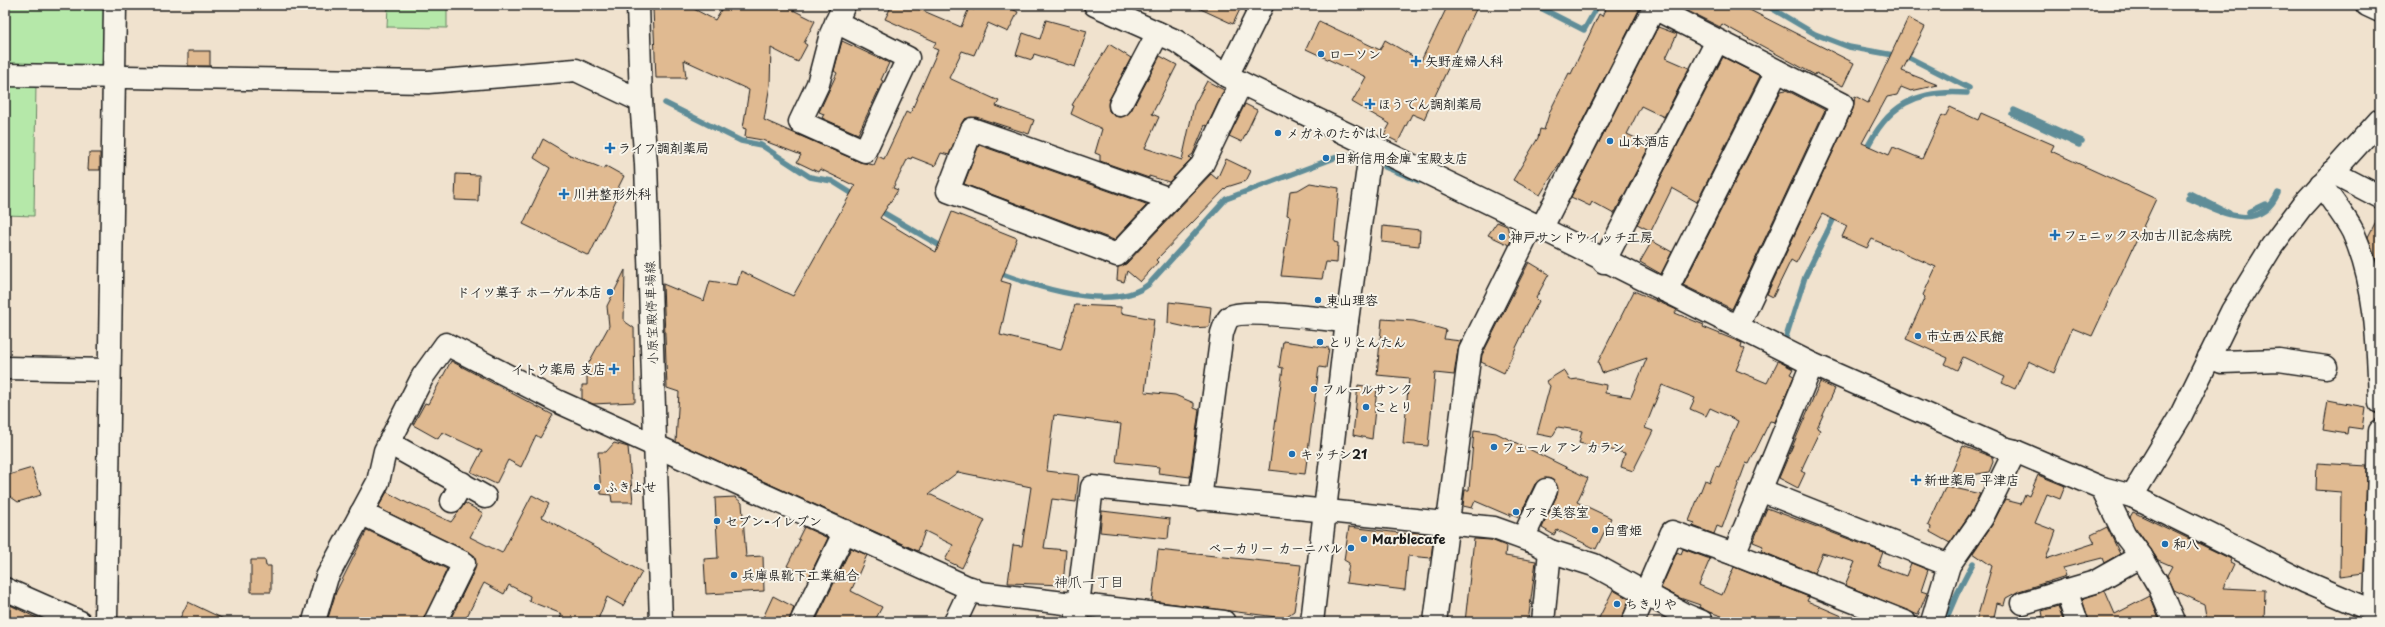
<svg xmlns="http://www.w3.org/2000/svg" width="2385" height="627" viewBox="0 0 2385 627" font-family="'Playpen Sans','Klee One',sans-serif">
<rect width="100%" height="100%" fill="#f0e2ce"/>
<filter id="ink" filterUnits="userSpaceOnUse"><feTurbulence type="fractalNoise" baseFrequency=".025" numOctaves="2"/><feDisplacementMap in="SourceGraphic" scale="8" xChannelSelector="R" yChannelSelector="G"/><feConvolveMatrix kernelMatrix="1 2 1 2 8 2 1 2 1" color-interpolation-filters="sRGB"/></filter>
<g filter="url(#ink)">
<g fill="#b5e8a9" stroke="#688262">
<polygon points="5,5 105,5 102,71 5,69"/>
<polygon points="388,5 447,5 447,28 387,27"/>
<polygon points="5,82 36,83 34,216 5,215"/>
</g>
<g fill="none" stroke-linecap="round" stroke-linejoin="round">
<g stroke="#5f8d98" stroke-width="5.5">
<polyline points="1535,5 1584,30 1598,5"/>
<polyline points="1766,5 1815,34 1849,47 1910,58 1969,88"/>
<polyline points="665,103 741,141 761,145 810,177 832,181 856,196"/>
<polyline points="2014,110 2082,141"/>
<polyline points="2012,114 2079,145"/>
<path d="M1865,152C1887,105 1916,89 1967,93"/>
<polyline points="1385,167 1419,181"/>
<polyline points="2189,193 2229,213"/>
<path d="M2188,198C2218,211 2259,235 2278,193"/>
<polyline points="877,209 944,248"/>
<polyline points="2249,212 2266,204"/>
<path d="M997,272C1036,287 1113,313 1149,284L1226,199L1345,154L1354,157"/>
<polyline points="1786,337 1805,277 1836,214"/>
<polyline points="1945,622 1957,594 1973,563"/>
</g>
</g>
<g fill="#e0ba91" stroke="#1c1c1c">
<polygon points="674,5 691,5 694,9 715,20 724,5 783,5 815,21 804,43 807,45 798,62 771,48 770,85 764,120 860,162 874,165 878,156 884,159 906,112 910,114 938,50 933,48 936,42 885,19 892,5 921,5 919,9 961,27 969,8 974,10 977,5 1004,5 1018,12 1008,32 988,23 974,55 962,51 949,78 999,101 996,106 1034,120 1029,134 976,117 964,119 949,155 941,153 935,166 912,157 911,159 908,158 893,188 898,190 880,218 936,252 952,212 1017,238 1001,281 1011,284 1000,335 1061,350 1075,305 1121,307 1121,313 1154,319 1145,392 1175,395 1194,403 1194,408 1199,410 1190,477 1158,473 1159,467 1116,462 1121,424 1054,415 1047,471 1079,475 1076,502 1052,499 1044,548 1066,550 1063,585 1008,583 1013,545 1022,546 1031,487 958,472 929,494 985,520 962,568 945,560 953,545 925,531 918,551 676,442 679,392 667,388 663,284 704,301 710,281 737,285 741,271 793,296 855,186 820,169 818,172 797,162 801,155 762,140 745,137 746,129 743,128 749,90 684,60 686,78 656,78 653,9"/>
<polygon points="1192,5 1242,5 1233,24"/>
<polygon points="1448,5 1478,5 1424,119 1412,114 1398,142 1384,135 1390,124 1352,102 1366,77 1306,49 1319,21 1380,50 1385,40 1421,61"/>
<polygon points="1607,5 1632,5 1639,10 1566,153 1540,195 1513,180 1538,138 1540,129 1544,130 1550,111 1569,73 1571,74 1599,14 1602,16"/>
<polygon points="1676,5 1740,5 1854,63 1843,86 1816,73 1815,75 1722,24 1720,27"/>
<polygon points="1908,18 1925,27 1902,71 1938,85 1911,91 1901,87 1897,95 1887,97 1862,143 1889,155 1893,147 1922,159 1942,115 1945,117 1950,107 1978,120 1981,113 2054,145 2051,151 2156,199 2092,336 2072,328 2054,373 2028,361 2015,389 2002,383 2005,377 1963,357 1957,370 1945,364 1948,358 1906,339 1925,297 1923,295 1936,267 1872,239 1867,248 1842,237 1847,226 1822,214 1796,263 1791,260 1773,297 1767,294 1853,109 1855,96 1868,103"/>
<polygon points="1046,20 1087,31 1075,67 1034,54 1032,60 1016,55 1023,33 1040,39"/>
<polygon points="1658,27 1677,34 1666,58 1689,68 1664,117 1641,106 1627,134 1650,145 1614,214 1592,202 1590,206 1571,197"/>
<polygon points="842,41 889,63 881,80 883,81 858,134 822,118 824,114 819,112 837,73 834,71"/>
<polygon points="1109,44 1131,58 1109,100 1109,111 1115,116 1121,117 1131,111 1160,56 1177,65 1152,114 1159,117 1145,148 1182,160 1194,105 1207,81 1224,90 1207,126 1205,125 1193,154 1189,157 1191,159 1169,182 1149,176 1149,178 1100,161 1100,155 1095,153 1102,129 1071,114 1074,106 1072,105"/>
<rect x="188" y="51" width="22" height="15"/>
<polygon points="1723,57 1760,76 1697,202 1672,188 1651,231 1637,224"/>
<polygon points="1786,90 1825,110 1732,309 1683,285 1781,91"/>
<polygon points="1245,104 1257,110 1242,142 1229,136"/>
<polygon points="543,139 570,155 604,169 606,166 624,176 615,194 618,196 589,256 523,224 550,168 534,158"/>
<polygon points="979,145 1146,204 1146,206 1114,240 964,184"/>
<polygon points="89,153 100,153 100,170 88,170"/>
<polygon points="1226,159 1251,171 1246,181 1227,187 1156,260 1158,262 1140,282 1127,271 1124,282 1117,280 1118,267 1126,264 1211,174 1217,179"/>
<polygon points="456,174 479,175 478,201 455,200"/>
<polygon points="1310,183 1339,188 1334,242 1338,243 1337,263 1326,262 1322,279 1281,276 1290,216 1287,215 1290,191 1298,190"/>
<polygon points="2380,213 2380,261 2376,259 2368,237"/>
<polygon points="1497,222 1507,226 1511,240 1509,245 1488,235"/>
<polygon points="1383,226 1420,230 1419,246 1382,242"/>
<polygon points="1652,241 1672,252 1661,274 1640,262"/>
<polygon points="1529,262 1549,274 1536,298 1539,301 1523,331 1524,331 1504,373 1481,362 1482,355"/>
<polygon points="625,270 624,321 634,328 635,402 593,404 582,399 582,385 587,385 587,366 609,326 607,306"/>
<polygon points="1634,291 1677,310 1675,313 1704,325 1703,327 1742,343 1741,347 1745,349 1736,370 1767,383 1778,361 1793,369 1790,374 1794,376 1775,422 1770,421 1749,464 1746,463 1722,528 1717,526 1714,534 1693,526 1695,523 1689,521 1705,480 1710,482 1716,466 1719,467 1738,421 1710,408 1706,416 1690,409 1695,398 1662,385 1645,428 1653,431 1633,471 1621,467 1625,453 1579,443 1582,431 1558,427 1552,437 1537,434 1550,386 1546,381 1564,370 1570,380 1578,379 1606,385 1605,393 1631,397 1647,358 1602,373 1598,362"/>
<polygon points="1169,302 1211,307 1209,327 1190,328 1168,323"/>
<polygon points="1382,319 1414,321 1446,330 1444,339 1461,341 1458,349 1454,375 1435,373 1428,446 1403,444 1409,378 1377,375"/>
<polygon points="1283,341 1329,348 1326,368 1319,367 1305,474 1269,470 1283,368 1279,367"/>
<polygon points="451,361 553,415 540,438 536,435 521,467 508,460 496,484 471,472 482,451 442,432 438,439 413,425 425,403 428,404"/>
<polygon points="1820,382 1835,389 1817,428 1820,430 1804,464 1801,471 1805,473 1798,488 1779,478"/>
<polygon points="1358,385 1377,388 1372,439 1353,435"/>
<polygon points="2328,400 2365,407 2362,429 2348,427 2347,434 2323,430"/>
<polygon points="1474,430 1496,433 1588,478 1577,502 1611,518 1596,549 1557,530 1554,535 1542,528 1557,495 1556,483 1551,479 1545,478 1535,484 1519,517 1510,513 1510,516 1475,501 1472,508 1463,506 1465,490 1469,490"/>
<polygon points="614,443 628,447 633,502 612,502 611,495 601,494 598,452 606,452"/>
<polygon points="1963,446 1992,457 1993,462 1989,472 1949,479"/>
<polygon points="2317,463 2367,466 2364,573 2340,576 2341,492 2316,490"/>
<polygon points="32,468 41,495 18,502 5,493 5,476"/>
<polygon points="2038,475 2065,486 2060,499 2047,494 2035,523 2056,531 2046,559 2095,543 2091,535 2107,527 2120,554 2104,563 2102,558 2063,568 2066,576 2019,591 2006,598 2004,605 1997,603 1993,622 1976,622 1992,566 1973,553 1992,525 2005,500 2021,504 2025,494 2029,496"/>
<polygon points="1946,486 1980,494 1971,512 1950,543 1930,532 1931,527 1928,525"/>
<polygon points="387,492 409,504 410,503 451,522 465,503 483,513 470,537 502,553 532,495 549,504 542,517 642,572 623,606 607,597 597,622 572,622 560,618 562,614 529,601 530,596 509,585 504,594 484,583 464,622 449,622 475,569 475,556 469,552 378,508"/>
<polygon points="735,497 742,503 746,557 763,556 764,591 706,594 704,559 718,558 715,498"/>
<polygon points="1767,508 1883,552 1878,566 1906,576 1911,563 1928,570 1921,591 1927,593 1918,615 1845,585 1855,562 1822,553 1814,573 1761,551 1763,546 1753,542"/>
<polygon points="1102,511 1170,519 1168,539 1100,532"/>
<polygon points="2133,512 2231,559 2230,562 2234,564 2223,588 2265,590 2264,622 2207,622 2204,604 2174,590 2167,575 2172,566 2158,560 2136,528 2130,517"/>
<polygon points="804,527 828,538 809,577 787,566 800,540 798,539"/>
<polygon points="1349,527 1409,534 1409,532 1434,534 1431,558 1408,556 1405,590 1346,583 1349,563 1344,560"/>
<polygon points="367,530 447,569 423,622 335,622 328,618 336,592"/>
<polygon points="1474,539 1491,540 1506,546 1505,556 1536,561 1528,622 1465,622"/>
<polygon points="851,548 867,555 851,591 882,607 874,622 815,622"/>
<polygon points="1683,549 1710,559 1699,585 1722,595 1734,567 1809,597 1807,601 1856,622 1741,622 1709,612 1699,607 1700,605 1680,598 1661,588 1677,552 1681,554"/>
<polygon points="1158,550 1301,565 1294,611 1284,618 1152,601"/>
<polygon points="251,560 265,560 266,566 271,566 271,592 251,592"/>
<polygon points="1613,590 1629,599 1621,622 1597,622"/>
<polygon points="2105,591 2115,614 2150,596 2160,622 2089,622 2082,599"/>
<polygon points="773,596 794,607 789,622 761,622"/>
<polygon points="188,602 230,622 178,622"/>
<polygon points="10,605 45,622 5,622"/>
<polygon points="2058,606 2064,622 2029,622 2043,616 2042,611"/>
</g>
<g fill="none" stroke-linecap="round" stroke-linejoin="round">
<g stroke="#1c1c1c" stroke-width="25">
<g id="minor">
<polyline points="1095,5 1176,41 1227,76 1533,224 1812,364 2003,448 2015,451 2102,488 2132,496 2305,582 2380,614"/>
<polyline points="2367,5 2380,11"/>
<polyline points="836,22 908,58 865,151 800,122 818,84 831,34 844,5"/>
<polyline points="5,75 428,82 576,70 641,101"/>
<polyline points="1227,76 1262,5"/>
<polyline points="1120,105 1158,33"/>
<polyline points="2332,172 2380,197"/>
<path d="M2321,184C2331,200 2345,216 2353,232C2377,286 2378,345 2380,402"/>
<polyline points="1170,199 972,129 948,191 1117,255 1202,165 1241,83"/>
<polyline points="1541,229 1654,8 1842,104 1738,326"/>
<polyline points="1604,262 1717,41"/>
<polyline points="1666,291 1777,71"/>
<polyline points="2209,357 2222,362 2279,360 2326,367"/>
<polyline points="5,368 109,370"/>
<polyline points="389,443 485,497"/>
<polyline points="2102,488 2125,535 2141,556 2160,588 2174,622"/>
<polyline points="1760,490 1949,565"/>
<polyline points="2132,496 2181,415 2232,311 2272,246 2302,206 2380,120"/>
<path d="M1200,499L1222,333C1224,328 1225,321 1230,317C1243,308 1327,320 1347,321"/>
<polyline points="452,501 462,483"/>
<polyline points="361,513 464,563 435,622"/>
<polyline points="1523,538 1546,490"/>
<polyline points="1734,554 1905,622"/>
<polyline points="2066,590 2077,622"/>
<polyline points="2023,603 2095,582 2141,556"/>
<polyline points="2375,612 2380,431"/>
<polyline points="314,621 327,577 378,482 385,451 423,376 446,344 559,402 980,593 1224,622"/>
<polyline points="106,622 115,5"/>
<polyline points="801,622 845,531"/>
<polyline points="955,622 971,588"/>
<polyline points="1076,622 1092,487 1494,528 1536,543 1550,551 1594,565 1683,614 1702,622"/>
<polyline points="1312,622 1347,321 1371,146"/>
<polyline points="1435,622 1470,351 1533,224"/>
<polyline points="1543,622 1550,551"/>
<polyline points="1633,622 1672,532 1734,554 1812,364"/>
<polyline points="1932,622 1949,565 1982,518 2015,451"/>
</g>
</g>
<g stroke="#1c1c1c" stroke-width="25">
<g id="major">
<polyline points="638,5 641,101 646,164 661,622"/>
<polyline points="5,589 80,622"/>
</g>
</g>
<use href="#minor" stroke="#f7f3e8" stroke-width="22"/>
<use href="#major" stroke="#f7f3e8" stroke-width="22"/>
</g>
</g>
<g fill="#1f6fb2" stroke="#f7f3e8" stroke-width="1.5">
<circle cx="1321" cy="54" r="4"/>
<path d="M1414 55h4v4h4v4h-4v4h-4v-4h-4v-4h4z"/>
<path d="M1368 98h4v4h4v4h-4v4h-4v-4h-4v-4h4z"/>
<circle cx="1278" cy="133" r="4"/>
<circle cx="1610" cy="141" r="4"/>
<path d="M608 142h4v4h4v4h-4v4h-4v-4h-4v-4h4z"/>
<circle cx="1326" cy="158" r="4"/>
<path d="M562 188h4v4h4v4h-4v4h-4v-4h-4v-4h4z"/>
<path d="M2053 229h4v4h4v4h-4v4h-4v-4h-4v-4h4z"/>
<circle cx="1502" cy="237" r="4"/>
<circle cx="610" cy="292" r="4"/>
<circle cx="1318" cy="300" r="4"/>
<circle cx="1918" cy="336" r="4"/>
<circle cx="1320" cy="342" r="4"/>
<path d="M612 363h4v4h4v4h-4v4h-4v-4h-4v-4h4z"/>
<circle cx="1314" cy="389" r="4"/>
<circle cx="1366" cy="407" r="4"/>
<circle cx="1494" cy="447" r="4"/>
<circle cx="1292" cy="454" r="4"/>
<path d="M1914 474h4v4h4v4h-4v4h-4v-4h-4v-4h4z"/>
<circle cx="597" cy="487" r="4"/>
<circle cx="1516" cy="512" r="4"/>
<circle cx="717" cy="521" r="4"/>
<circle cx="1595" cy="530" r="4"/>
<circle cx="1364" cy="539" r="4"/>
<circle cx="2165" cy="544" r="4"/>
<circle cx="1351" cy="548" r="4"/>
<circle cx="734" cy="575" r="4"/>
<circle cx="1617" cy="604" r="4"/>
</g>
<g text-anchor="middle" stroke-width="4" stroke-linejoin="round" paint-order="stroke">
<g font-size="13" font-weight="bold" fill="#1c1c1c" stroke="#f7f3e8" text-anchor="start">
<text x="1329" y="59">ローソン</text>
<text x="1425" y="66">矢野産婦人科</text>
<text x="1378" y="109">ほうでん調剤薬局</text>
<text x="1286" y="138">メガネのたかはし</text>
<text x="1618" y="146">山本酒店</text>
<text x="618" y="153">ライフ調剤薬局</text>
<text x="1334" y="163">日新信用金庫 宝殿支店</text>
<text x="573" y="199">川井整形外科</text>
<text x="2064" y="240">フェニックス加古川記念病院</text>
<text x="1510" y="242">神戸サンドウイッチ工房</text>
<text x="602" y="297" text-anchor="end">ドイツ菓子 ホーゲル本店</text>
<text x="1326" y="305">東山理容</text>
<text x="1926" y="341">市立西公民館</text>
<text x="1328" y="347">とりとんたん</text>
<text x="606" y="374" text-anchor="end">イトウ薬局 支店</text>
<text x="1322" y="394">フルールサンク</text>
<text x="1374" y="412">ことり</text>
<text x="1502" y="452">フェール アン カラン</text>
<text x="1300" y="459">キッチン21</text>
<text x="1924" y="485">新世薬局 平津店</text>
<text x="605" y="492">ふきよせ</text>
<text x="1524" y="517">アミ美容室</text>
<text x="725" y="526">セブン-イレブン</text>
<text x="1603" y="535">白雪姫</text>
<text x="1372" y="544">Marblecafe</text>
<text x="2173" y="549">和八</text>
<text x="1343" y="553" text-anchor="end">ベーカリー カーニバル</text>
<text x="742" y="580">兵庫県靴下工業組合</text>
<text x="1625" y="609">ちきりや</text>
</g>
<g font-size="13" fill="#1c1c1c" stroke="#f7f3e8">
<text transform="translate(651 313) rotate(-92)" y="5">小原宝殿停車場線</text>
</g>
<g font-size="14" fill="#1c1c1c" stroke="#f7f3e8">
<text x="1089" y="587">神爪一丁目</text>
</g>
</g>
<rect width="2385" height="627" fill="none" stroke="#f7f3e8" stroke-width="20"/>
<rect x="10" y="10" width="2365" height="607" fill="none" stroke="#1c1c1c" stroke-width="1.5" filter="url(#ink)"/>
</svg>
